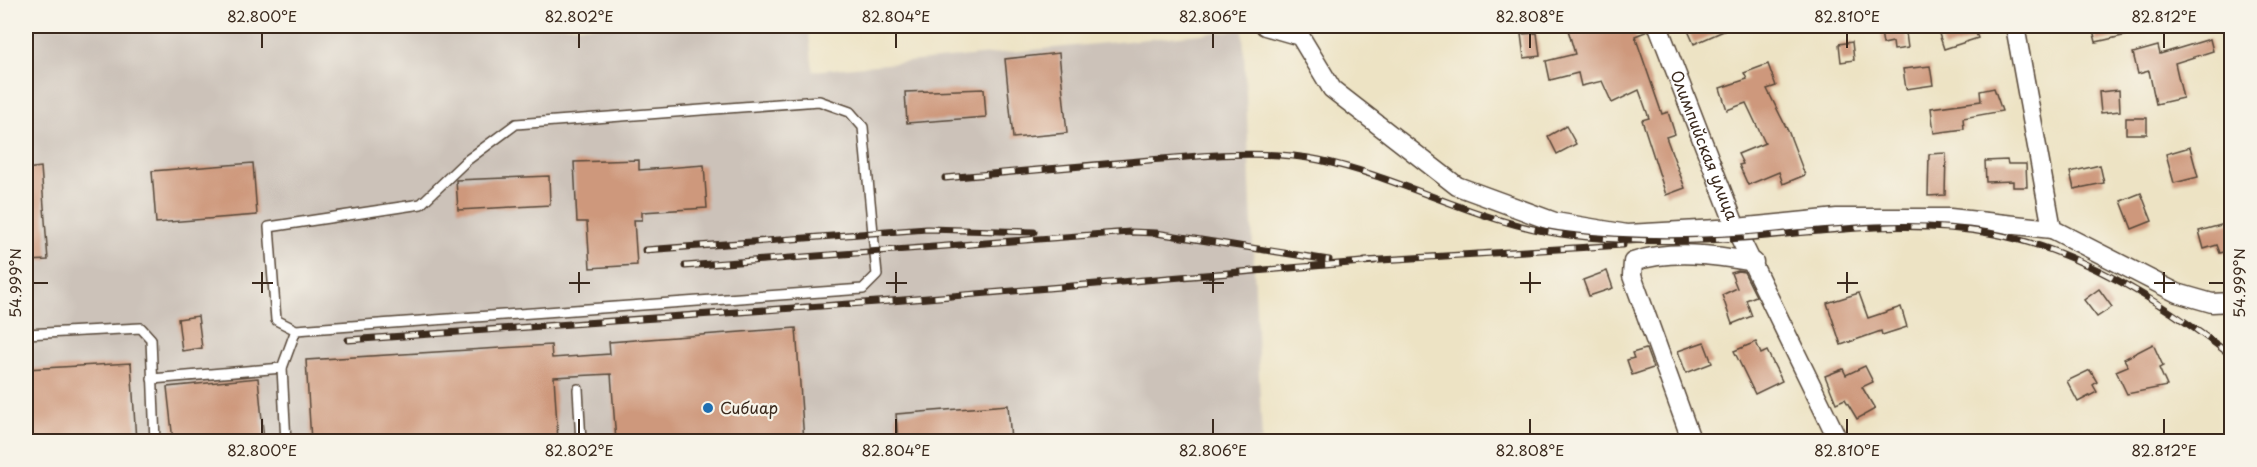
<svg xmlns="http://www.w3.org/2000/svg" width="2257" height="467" viewBox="0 0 2257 467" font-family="'Playpen Sans',sans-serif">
<rect width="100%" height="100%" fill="#f7f3e8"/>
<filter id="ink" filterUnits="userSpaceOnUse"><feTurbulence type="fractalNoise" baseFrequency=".0167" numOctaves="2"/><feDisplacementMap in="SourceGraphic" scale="12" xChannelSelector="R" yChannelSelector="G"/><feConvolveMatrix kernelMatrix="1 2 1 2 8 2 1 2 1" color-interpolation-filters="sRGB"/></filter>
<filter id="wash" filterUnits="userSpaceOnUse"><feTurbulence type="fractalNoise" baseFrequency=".008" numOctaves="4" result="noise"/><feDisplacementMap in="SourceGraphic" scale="24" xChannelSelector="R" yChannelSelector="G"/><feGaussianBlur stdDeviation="1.35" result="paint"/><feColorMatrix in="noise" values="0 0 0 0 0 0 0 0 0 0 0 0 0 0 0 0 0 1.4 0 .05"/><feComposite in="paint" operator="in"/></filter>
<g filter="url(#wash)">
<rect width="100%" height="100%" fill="#ede3c4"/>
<polygon fill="#ccc2b9" points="26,26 808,26 813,71 1243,30 1262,441 26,441"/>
<g id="blocks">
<g fill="#ce987c">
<polygon points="1567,26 1647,26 1648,31 1635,36 1662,114 1668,112 1675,134 1666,137 1685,188 1666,195 1642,120 1649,118 1639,90 1612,103 1602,81 1581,86 1578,73 1550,80 1546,61 1575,54"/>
<polygon points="1686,26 1735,26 1694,44"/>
<polygon points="1880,26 1905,26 1908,48 1894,50 1893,42 1883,44"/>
<polygon points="1966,26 1973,26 1978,38 1944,49 1939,34"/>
<polygon points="2092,26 2145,26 2145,31 2096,42"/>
<polygon points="1537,33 1540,56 1524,58 1521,34"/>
<polygon points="2210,39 2213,51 2175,63 2183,98 2156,104 2149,71 2138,74 2133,53 2158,46 2160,54"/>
<polygon points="1852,42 1854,60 1841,62 1839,44"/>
<polygon points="1059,53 1067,133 1013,138 1005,59"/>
<polygon points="1768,64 1776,86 1767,89 1789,133 1805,175 1783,184 1779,172 1748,185 1739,165 1743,164 1738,154 1765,143 1746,103 1727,110 1720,88 1747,79 1744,73"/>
<polygon points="1930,66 1933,85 1906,89 1903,69"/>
<polygon points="1994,88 2002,111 1963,118 1964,129 1934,133 1931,108 1981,101 1980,91"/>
<polygon points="984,89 986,117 907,123 905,92"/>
<polygon points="2119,90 2120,111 2101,113 2099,92"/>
<rect x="2126" y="118" width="21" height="16"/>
<polygon points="1566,126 1576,144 1557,154 1548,136"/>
<polygon points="2190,147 2198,177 2174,183 2166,154"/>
<polygon points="1946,153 1945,195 1928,196 1929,154"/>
<polygon points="639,160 639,170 704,165 707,208 642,212 642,220 634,220 637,265 590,268 587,222 577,222 574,162"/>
<polygon points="2007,160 2008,164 2026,164 2027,187 2013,187 2013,181 1986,182 1985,161"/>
<polygon points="253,163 257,215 156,223 152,171"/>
<polygon points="2100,165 2104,183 2074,189 2070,172"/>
<polygon points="41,167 48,260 26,261 26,169"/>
<polygon points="549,176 550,205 458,210 456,180"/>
<polygon points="2141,193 2152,221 2132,229 2121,201"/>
<polygon points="2232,222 2232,250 2220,253 2217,245 2204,249 2199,231"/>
<polygon points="1607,271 1613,288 1589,296 1583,280"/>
<polygon points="1738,271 1744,272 1756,296 1746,300 1752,316 1732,324 1722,295 1737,288 1731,273"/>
<polygon points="2099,289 2112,307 2097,317 2084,300"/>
<polygon points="1859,293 1868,318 1901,307 1907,327 1882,335 1881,331 1841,345 1827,303"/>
<polygon points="198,316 202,348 182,351 178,319"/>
<polygon points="796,328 804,441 616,441 611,374 554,377 558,441 311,441 306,360 551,345 552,358 610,354 609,342"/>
<polygon points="1704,342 1712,363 1686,373 1678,351"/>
<polygon points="1756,342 1761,354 1767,351 1782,381 1755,394 1734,351"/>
<polygon points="2153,344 2163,366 2159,368 2167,386 2127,394 2116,371 2128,366 2124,359"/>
<polygon points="1646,349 1653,368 1632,375 1627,360 1634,358 1632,353"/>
<polygon points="131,363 136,441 26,441 26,369"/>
<polygon points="1865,366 1873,382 1862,387 1875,409 1857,419 1845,399 1836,403 1825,376 1843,369 1846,375"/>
<polygon points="2090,370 2097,382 2093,385 2097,392 2078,402 2067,381"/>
<polygon points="258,378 264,441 173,441 167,387"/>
<polygon points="1008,405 1011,440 898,441 896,414"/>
</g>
</g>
</g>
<g filter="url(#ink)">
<use href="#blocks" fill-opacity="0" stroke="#564637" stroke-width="1.5"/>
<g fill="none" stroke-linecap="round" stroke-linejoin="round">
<g stroke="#564637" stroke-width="12">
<g id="lane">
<polyline points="26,334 141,328 151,339 155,442"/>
<polyline points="152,379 282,368"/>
<polyline points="578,389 581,442"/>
<polyline points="286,442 282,368 296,330 863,289 877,275 863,127 850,112 819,101 516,124 466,161 421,204 269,227 276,320 296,330"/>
</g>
</g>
<g stroke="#564637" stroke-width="21">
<g id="street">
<polyline points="1265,26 1300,36 1332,89 1457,186 1555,222 1627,234 1736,228 1837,218 1950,218 2052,229"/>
<path id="s1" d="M1658,26L1740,238L1839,442"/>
<polyline points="2015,26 2052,229 2177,293 2212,303 2232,302"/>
<path d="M1692,442L1632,276L1633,262C1670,249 1715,255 1754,262"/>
</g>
</g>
<use href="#lane" stroke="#fff" stroke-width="9"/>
<use href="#street" stroke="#fff" stroke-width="18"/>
<g stroke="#3b2a1e" stroke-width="7">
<g id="rail">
<path d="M945,178C1010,172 1074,167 1139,161C1193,156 1266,149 1319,160C1404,178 1482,225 1569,235C1625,242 1685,242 1742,238C1824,231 1907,219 1989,233C2079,249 2161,302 2232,356"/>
<polyline points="645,250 927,229 1034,232"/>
<polyline points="1365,261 1623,245"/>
<polyline points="685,266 1130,232 1156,233 1329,260"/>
<polyline points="348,340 891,301 1374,261"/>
</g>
</g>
<use href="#rail" stroke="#f7f3e8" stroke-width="4.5" stroke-dasharray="14" stroke-linecap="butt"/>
</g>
</g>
<path fill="none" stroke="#3b2a1e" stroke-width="2" d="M262,33V48M579,33V48M896,33V48M1213,33V48M1530,33V48M1847,33V48M2164,33V48M262,272V293M579,272V293M896,272V293M1213,272V293M1530,272V293M1847,272V293M2164,272V293M33,283H48M252,283H273M569,283H590M886,283H907M1203,283H1224M1520,283H1541M1837,283H1858M2154,283H2175M2209,283H2224M262,419V434M579,419V434M896,419V434M1213,419V434M1530,419V434M1847,419V434M2164,419V434"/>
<circle fill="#1f6fb2" stroke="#f7f3e8" stroke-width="2" cx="708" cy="408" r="6"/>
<g text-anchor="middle" stroke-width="4.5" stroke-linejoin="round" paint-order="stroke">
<g font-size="16" fill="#3b2a1e" stroke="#f7f3e8">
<text dy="6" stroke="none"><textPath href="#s1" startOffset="128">Олимпийская улица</textPath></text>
</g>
<g font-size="16" fill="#3b2a1e" stroke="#f7f3e8" text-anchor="start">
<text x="720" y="414">Сибиар</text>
</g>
</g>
<rect width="2257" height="467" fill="none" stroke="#f7f3e8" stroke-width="66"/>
<rect x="33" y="33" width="2191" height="401" fill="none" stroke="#3b2a1e" stroke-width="2"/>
<g font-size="15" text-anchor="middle" fill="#3b2a1e">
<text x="262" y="22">82.800°E</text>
<text x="579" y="22">82.802°E</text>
<text x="896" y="22">82.804°E</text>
<text x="1213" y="22">82.806°E</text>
<text x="1530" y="22">82.808°E</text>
<text x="1847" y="22">82.810°E</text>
<text x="2164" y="22">82.812°E</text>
<text transform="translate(16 283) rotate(-90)" y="5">54.999°N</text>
<text transform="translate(2240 283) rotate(-90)" y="5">54.999°N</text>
<text x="262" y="456">82.800°E</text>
<text x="579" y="456">82.802°E</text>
<text x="896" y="456">82.804°E</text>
<text x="1213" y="456">82.806°E</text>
<text x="1530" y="456">82.808°E</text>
<text x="1847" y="456">82.810°E</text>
<text x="2164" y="456">82.812°E</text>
</g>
</svg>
